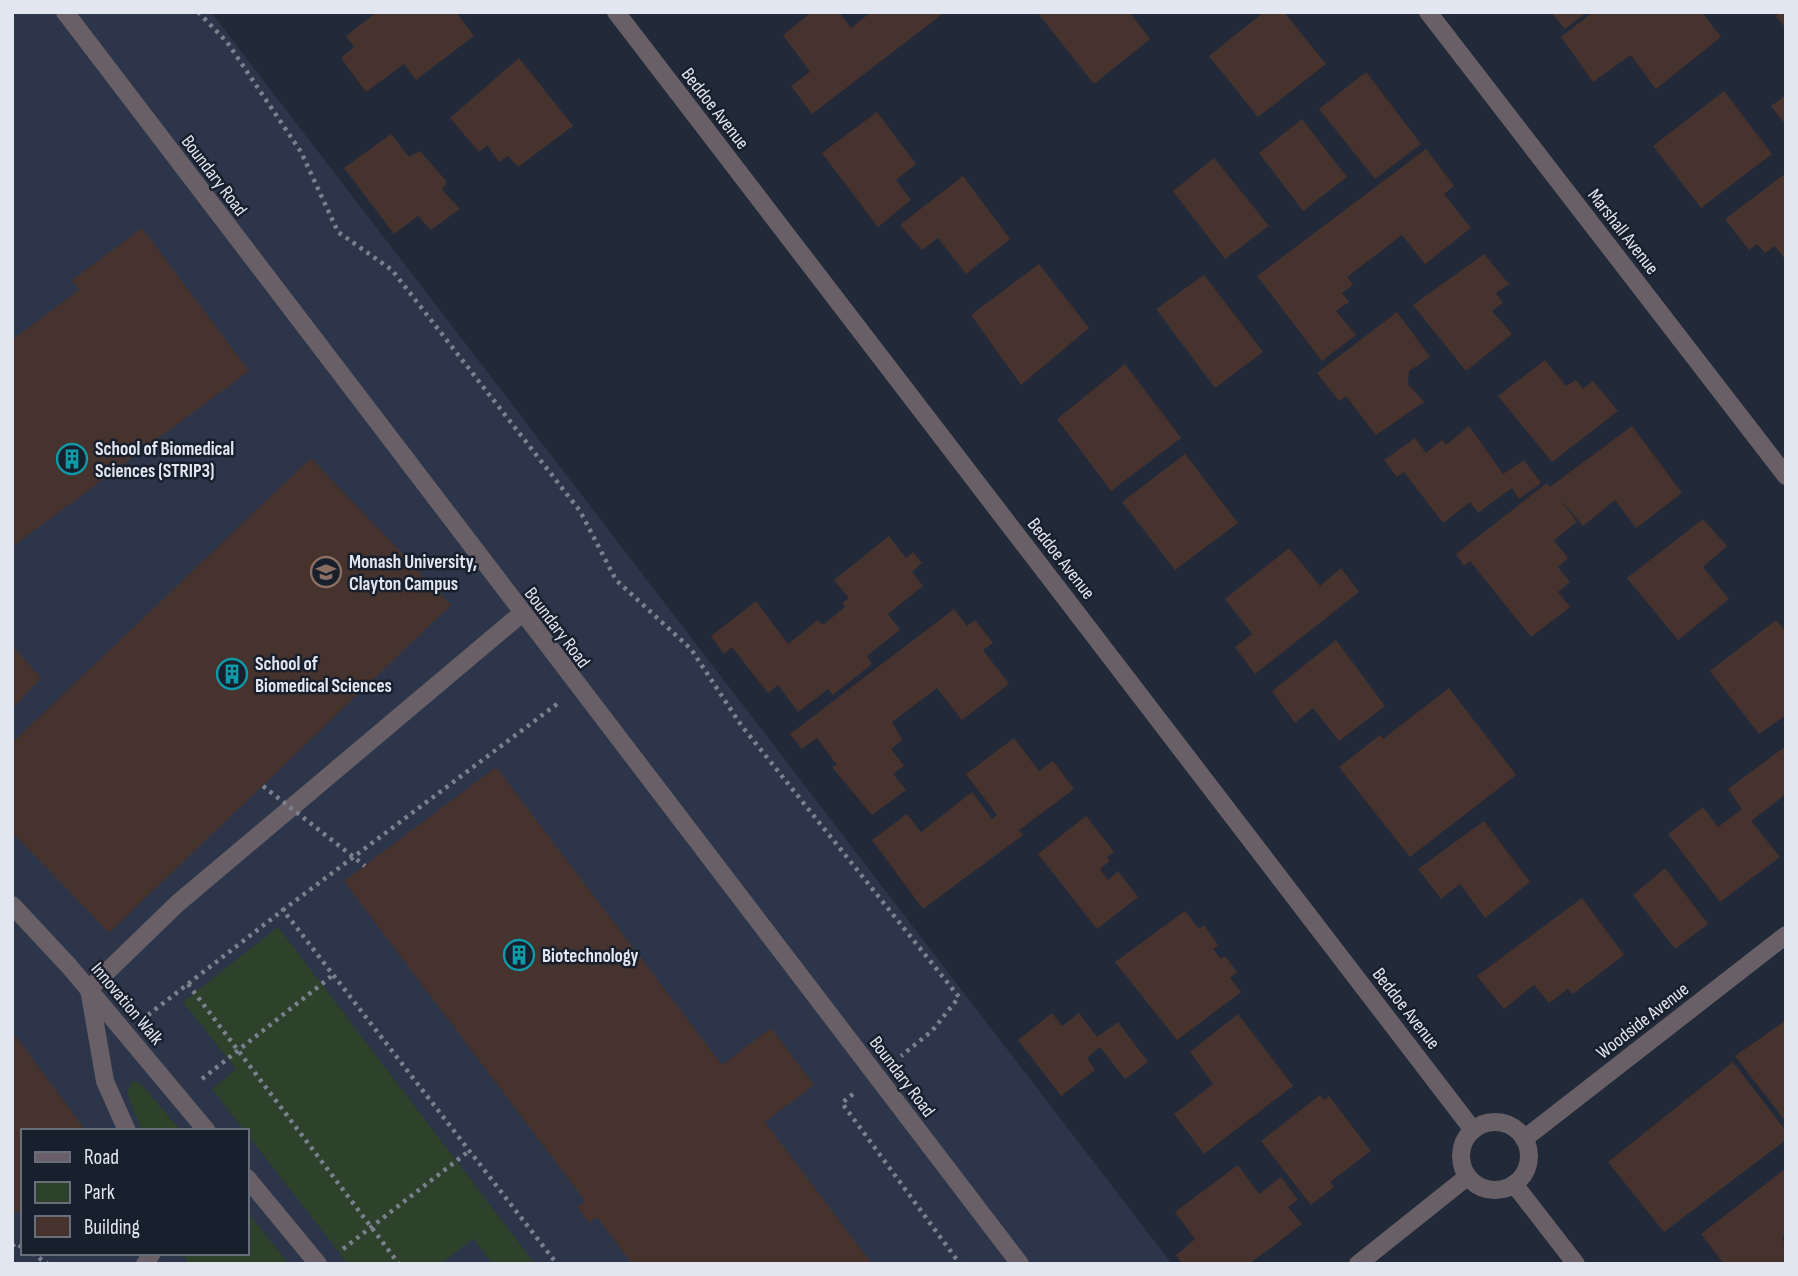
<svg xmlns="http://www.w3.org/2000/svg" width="1798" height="1276" viewBox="0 0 1798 1276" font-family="'Sofia Sans Condensed',sans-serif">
<rect width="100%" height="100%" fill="#222938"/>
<path fill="#2c3549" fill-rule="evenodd" d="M12,12H211L1172,1264H12ZM23,1131H247V1253H23Z"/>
<g fill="#2e412a">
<polygon points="278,927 535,1264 493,1264 473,1239 441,1264 348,1264 212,1089 236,1069 183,1002"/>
<polygon points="133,1081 141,1084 181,1131 142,1131 127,1093"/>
<polygon points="247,1212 289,1264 188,1264 183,1253 247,1253"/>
</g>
<g fill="#46332d">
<polygon points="377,12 456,12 474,36 416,80 404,64 366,92 341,58 354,47 346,36"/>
<polygon points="812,12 839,12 851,28 871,12 945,12 812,114 791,86 810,72 783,35"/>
<polygon points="1037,12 1129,12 1150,39 1094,84"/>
<polygon points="1264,12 1284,12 1326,64 1258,117 1209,56"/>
<polygon points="1551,12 1587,12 1565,29"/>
<polygon points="1593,12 1707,12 1704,15 1721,37 1656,89 1631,55 1593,82 1561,37"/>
<polygon points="1781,12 1786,12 1786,29 1776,16"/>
<polygon points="519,58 573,126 518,167 508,156 499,162 487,145 479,152 450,118"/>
<polygon points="1366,72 1421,144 1375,179 1319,109"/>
<polygon points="1724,91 1772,154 1701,208 1653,146"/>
<polygon points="1786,95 1786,125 1771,106"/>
<polygon points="877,112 916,164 896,180 911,200 878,227 822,153"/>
<polygon points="1302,119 1347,177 1303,211 1259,153"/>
<polygon points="391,134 409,157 420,151 447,182 442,190 460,209 431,230 418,216 394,234 344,168"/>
<polygon points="1426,149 1454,186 1444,194 1471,228 1425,264 1402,235 1347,277 1353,285 1342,293 1349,302 1336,311 1356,335 1322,361 1257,276"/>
<polygon points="1214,158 1269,226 1225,259 1173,191"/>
<polygon points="1786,173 1786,261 1775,246 1765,253 1757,244 1749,250 1725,219"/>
<polygon points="963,176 1010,239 966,274 938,238 922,250 900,225"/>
<polygon points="142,228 249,371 12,547 12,340 79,290 72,280"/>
<polygon points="1484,254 1509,284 1496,293 1503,303 1492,311 1512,334 1466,371 1413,305"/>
<polygon points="1039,264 1089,328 1021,385 971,315"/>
<polygon points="1204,275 1263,352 1215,388 1156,309"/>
<polygon points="1397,312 1430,357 1409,371 1408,384 1424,402 1376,435 1346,396 1339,401 1317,373"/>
<polygon points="1545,360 1566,386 1576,380 1583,389 1593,381 1618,411 1552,462 1498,396"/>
<polygon points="1125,364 1181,438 1111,491 1057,419"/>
<polygon points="1469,426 1503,474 1524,460 1541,483 1519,499 1512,488 1478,513 1470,502 1443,523 1404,472 1397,477 1384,460 1415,438 1426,453 1442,440 1446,445"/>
<polygon points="1632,426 1682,493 1636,528 1615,500 1583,526 1559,498 1577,522 1554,540 1568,558 1558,567 1570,582 1558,592 1570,607 1531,637 1470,561 1464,566 1456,554 1547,483 1550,487"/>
<polygon points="1185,454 1238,523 1175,570 1122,502"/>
<polygon points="311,458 451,605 109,933 12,832 12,743"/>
<polygon points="1703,519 1727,546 1703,567 1729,599 1678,640 1627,578"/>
<polygon points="889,536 906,558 913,552 922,563 912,572 923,586 888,614 900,630 867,656 872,664 833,695 828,689 798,712 778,685 768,693 732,647 724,654 711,636 756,601 788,644 818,620 823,625 845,607 842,603 849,598 834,580"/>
<polygon points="1289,548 1320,586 1341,568 1359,592 1255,674 1235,647 1252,634 1225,599"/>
<polygon points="954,609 967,626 975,620 993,643 983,650 1009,684 962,720 937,688 892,722 902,740 891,749 904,766 893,774 906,790 872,815 832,767 837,765 817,738 802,749 790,734"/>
<polygon points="1776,620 1786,632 1786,715 1759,734 1710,671"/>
<polygon points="1336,640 1385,706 1339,741 1313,708 1295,723 1272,691"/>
<polygon points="12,645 41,678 12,709"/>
<polygon points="1449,688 1516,775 1410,857 1339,767 1380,735 1383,739"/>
<polygon points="1014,738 1039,771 1053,761 1074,789 1019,830 1023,835 923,909 872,840 907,814 921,832 972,792 992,819 997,815 966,774"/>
<polygon points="1786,746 1786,794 1751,821 1780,857 1720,902 1668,834 1703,807 1718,827 1742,809 1728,789"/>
<polygon points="496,767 722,1065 771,1028 814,1085 765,1122 872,1264 632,1264 597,1217 589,1223 577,1207 585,1201 344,881"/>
<polygon points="1086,816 1114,852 1107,857 1110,861 1100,869 1108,880 1118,871 1138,897 1097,929 1038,854"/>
<polygon points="1484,821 1530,882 1485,918 1460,884 1441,899 1418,869"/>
<polygon points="1665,868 1708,924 1675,949 1633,895"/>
<polygon points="1582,898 1624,955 1573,994 1568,989 1549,1003 1534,985 1504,1009 1477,976"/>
<polygon points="1185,911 1199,929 1204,925 1218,945 1213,949 1221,959 1225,956 1237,972 1230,978 1241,992 1177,1040 1115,962"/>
<polygon points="1052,1013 1062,1026 1079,1013 1097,1037 1118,1022 1148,1062 1125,1079 1100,1047 1087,1058 1095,1070 1061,1096 1018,1040"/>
<polygon points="1238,1014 1293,1086 1204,1154 1174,1114 1213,1084 1190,1052"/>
<polygon points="1786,1020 1786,1122 1735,1056"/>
<polygon points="12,1031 86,1131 23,1131 23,1214 20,1210 12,1216"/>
<polygon points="1733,1062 1786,1131 1786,1140 1664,1232 1608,1162"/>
<polygon points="1320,1095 1324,1100 1329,1096 1371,1151 1330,1182 1334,1187 1311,1205 1261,1141"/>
<polygon points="1238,1165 1259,1194 1281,1177 1298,1200 1288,1207 1302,1224 1249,1264 1182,1264 1176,1255 1195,1239 1175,1212"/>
<polygon points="1786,1168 1786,1234 1783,1236 1786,1264 1724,1264 1701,1234"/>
</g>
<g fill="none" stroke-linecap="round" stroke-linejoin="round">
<g stroke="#7a808d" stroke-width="4.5" stroke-dasharray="3.5 5" stroke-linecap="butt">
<polyline points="198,12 227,42 301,152 338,232 392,270 580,511 616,580 691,649 741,725 959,997 932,1031 901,1056"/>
<polyline points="557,704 283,910 557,1264"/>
<polyline points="188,984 399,1264"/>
<polyline points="148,1015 283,910"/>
<polyline points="202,1079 333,975"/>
<polyline points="853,1094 842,1103 960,1264"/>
<polyline points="12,1246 16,1243 23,1248"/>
<polyline points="343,1249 469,1151"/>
<polyline points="32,1253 48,1264"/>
</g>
<g stroke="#686066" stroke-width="18">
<polyline points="127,1131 105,1081 89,989 178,903 521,614"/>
<polyline points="145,1264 152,1253"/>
</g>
<g stroke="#686066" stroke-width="18">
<polyline points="65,12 1020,1264"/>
<polyline points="616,12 1473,1130"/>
<polyline points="1428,12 1786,476"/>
<polyline points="12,905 69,966 207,1131"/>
<circle cx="1495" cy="1156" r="34"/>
<polyline points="1524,1139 1786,935"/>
<polyline points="247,1178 318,1264"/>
<polyline points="1514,1184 1576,1264"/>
<polyline points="1358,1264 1467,1177"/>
</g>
<polyline stroke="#7a808d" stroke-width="4.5" stroke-dasharray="3.5 5" stroke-linecap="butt" points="263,786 365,866"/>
</g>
<defs>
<g id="building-ring" transform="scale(1.575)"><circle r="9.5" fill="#181f2d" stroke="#0f9aa8" stroke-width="1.5"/><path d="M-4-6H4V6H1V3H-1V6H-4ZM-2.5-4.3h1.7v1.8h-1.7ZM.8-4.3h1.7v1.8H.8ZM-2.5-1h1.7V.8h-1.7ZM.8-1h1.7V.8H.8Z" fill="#0f9aa8"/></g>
<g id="university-ring" transform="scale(1.575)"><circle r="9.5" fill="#181f2d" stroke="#8d6e63" stroke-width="1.5"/><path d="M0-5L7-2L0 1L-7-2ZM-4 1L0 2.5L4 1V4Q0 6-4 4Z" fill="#8d6e63"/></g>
</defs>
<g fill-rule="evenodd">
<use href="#building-ring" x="72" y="459"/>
<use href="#university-ring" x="326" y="572"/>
<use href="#building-ring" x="232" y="674"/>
<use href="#building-ring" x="519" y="955"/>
</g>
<g text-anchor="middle" stroke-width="5" stroke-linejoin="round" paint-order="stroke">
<g font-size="19" fill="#e1e6f0" stroke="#181f2d">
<text transform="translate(716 108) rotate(52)" y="7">Beddoe Avenue</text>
<text transform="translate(215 175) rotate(53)" y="7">Boundary Road</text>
<text transform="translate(1624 231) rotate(52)" y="7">Marshall Avenue</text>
<text transform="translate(1062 558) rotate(52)" y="7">Beddoe Avenue</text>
<text transform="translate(558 627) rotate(53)" y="7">Boundary Road</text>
<text transform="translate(128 1003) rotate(50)" y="7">Innovation Walk</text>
<text transform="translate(1407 1008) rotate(52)" y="7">Beddoe Avenue</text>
<text transform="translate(1642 1020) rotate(-38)" y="7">Woodside Avenue</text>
<text transform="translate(903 1076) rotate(53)" y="7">Boundary Road</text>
</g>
<g font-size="19" font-weight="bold" fill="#e1e6f0" stroke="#181f2d" text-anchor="start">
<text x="95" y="455">School of Biomedical<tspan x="95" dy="22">Sciences (STRIP3)</tspan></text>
<text x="349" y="568">Monash University,<tspan x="349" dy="22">Clayton Campus</tspan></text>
<text x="255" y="670">School of<tspan x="255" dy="22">Biomedical Sciences</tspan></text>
<text x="542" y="962">Biotechnology</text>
</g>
</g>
<rect width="1798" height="1276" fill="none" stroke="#e1e6f0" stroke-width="28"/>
<rect x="21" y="1129" width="228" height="126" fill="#181f2d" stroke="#686f7b" stroke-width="2"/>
<rect x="35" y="1152" width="35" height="10" fill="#686066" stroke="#686f7b" stroke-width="2"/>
<text x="84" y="1164" font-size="21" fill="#e1e6f0">Road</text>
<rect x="35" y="1182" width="35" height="21" fill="#2e412a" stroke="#686f7b" stroke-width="2"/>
<text x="84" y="1199" font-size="21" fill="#e1e6f0">Park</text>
<rect x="35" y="1216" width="35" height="21" fill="#46332d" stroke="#686f7b" stroke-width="2"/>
<text x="84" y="1234" font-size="21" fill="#e1e6f0">Building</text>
</svg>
